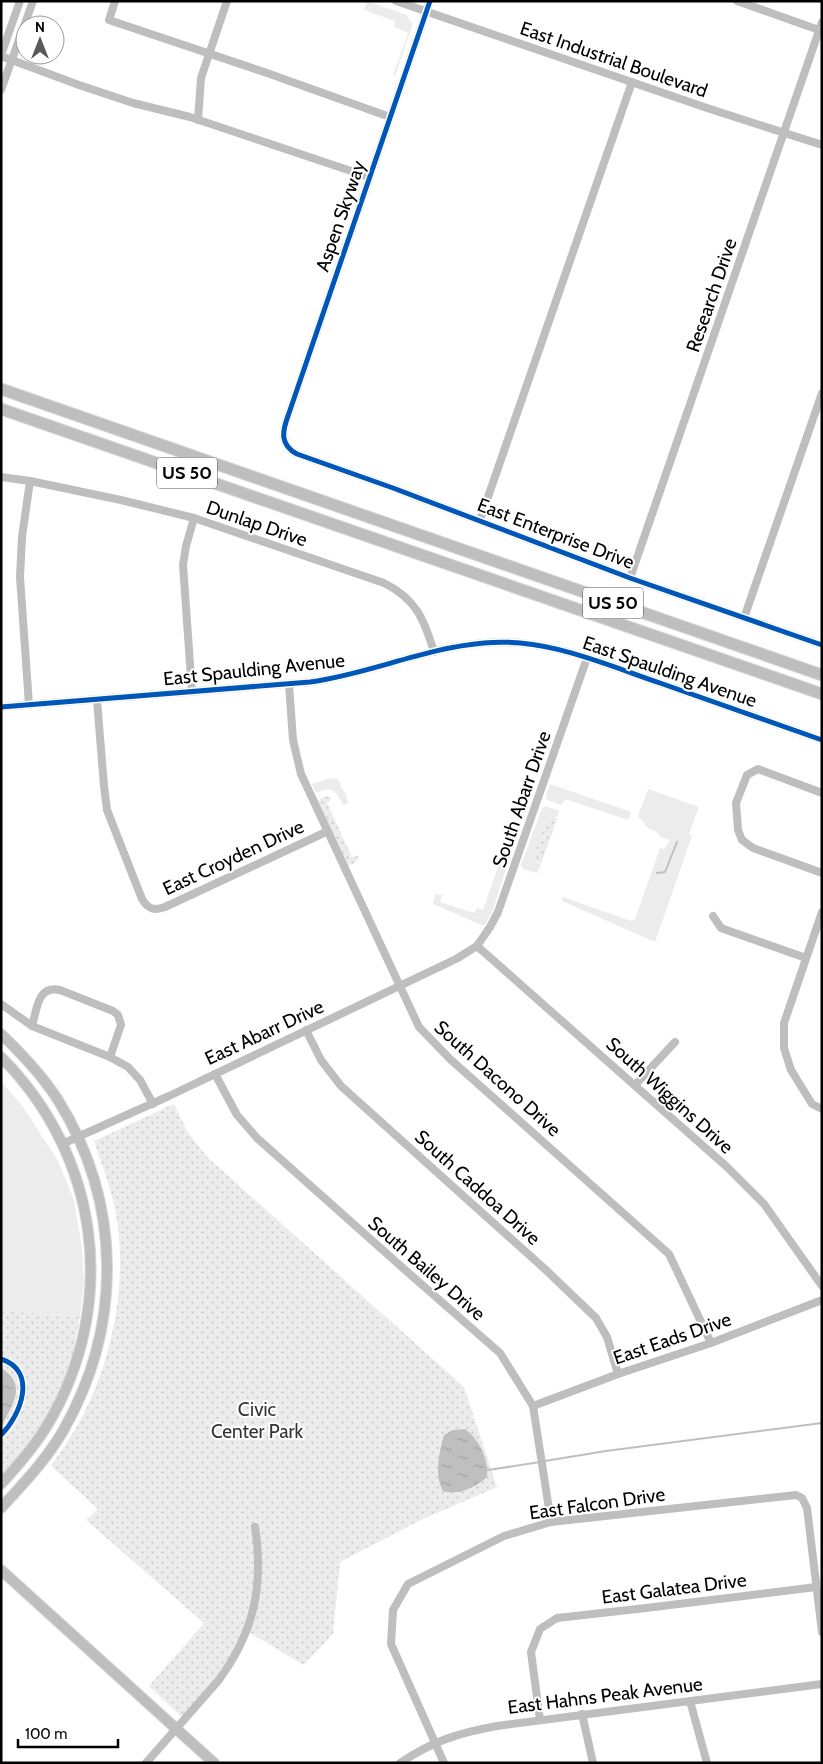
<svg xmlns="http://www.w3.org/2000/svg" width="823" height="1764" viewBox="0 0 823 1764" font-family="Cabin,sans-serif">
<defs>
<pattern id="park-dots" width="8" height="8" patternUnits="userSpaceOnUse" patternTransform="scale(1.25)"><rect width="8" height="8" fill="#ececec"/><path d="M2 2h.1M6 6h.1" fill="none" stroke="#c9c9c9" stroke-width="1.8" stroke-linecap="round"/></pattern>
<pattern id="water-ripples" width="26" height="14" patternUnits="userSpaceOnUse" patternTransform="scale(1.25)"><rect width="26" height="14" fill="#bfbfbf"/><path d="M2 4q2-2 4 0t4 0M15 11q2-2 4 0t4 0" fill="none" stroke="#a2a2a2"/></pattern>
</defs>
<rect width="100%" height="100%" fill="#fff"/>
<g fill="#ececec">
<polygon points="367,1 407,15 410,22 412,22 412,27 395,76 393,75 408,33 394,27 395,21 364,10"/>
<path d="M330,778L337,779L341,783L340,786L346,794L348,804L343,805C336,791 333,785 316,793L312,784Z"/>
<polygon points="550,784 631,812 628,820 565,799 562,805 547,800 546,796"/>
<polygon points="648,789 699,807 689,834 692,836 655,942 562,901 563,897 631,921 635,919 660,848 664,849 670,840 661,837 657,832 648,828 638,816"/>
<polygon points="545,806 559,811 557,817 554,818 557,819 556,822 545,823 542,827 542,840 533,855 537,862 541,864 537,873 523,869 521,865 542,808"/>
<polygon points="505,847 512,849 493,910 484,926 433,904 435,894 442,895 440,902 474,913 477,908 483,910"/>
<polygon points="1,1081 23,1107 58,1161 74,1200 82,1249 84,1283 80,1316 1,1311"/>
</g>
<g fill="url(#park-dots)">
<polygon points="326,796 332,798 327,803 352,857 359,855 356,862 347,866 317,801"/>
<polygon points="547,821 556,822 541,864 535,860 534,852 542,840 542,827"/>
<path d="M174,1104L187,1131L207,1157L464,1387L497,1487L421,1520L340,1562L333,1634L304,1665L247,1631L235,1656L184,1719L149,1686L204,1623L86,1520L98,1509L51,1466C64,1447 77,1428 87,1407C115,1350 127,1276 116,1214C111,1188 102,1165 94,1141Z"/>
<path d="M1,1311L80,1316C76,1335 74,1356 68,1374C55,1414 29,1447 1,1477C1,1466 0,1435 1,1426C2,1421 7,1416 9,1412C20,1394 20,1379 1,1368Z"/>
</g>
<g fill="url(#water-ripples)">
<path d="M1,1368C28,1384 13,1405 1,1426Z"/>
<path d="M465,1429C479,1439 489,1460 487,1477C476,1487 458,1496 443,1491C434,1475 439,1453 444,1435L453,1430Z"/>
</g>
<g fill="none" stroke-linecap="round" stroke-linejoin="round">
<g stroke="#bfbfbf" stroke-width="2">
<polyline points="657,873 665,872 677,842"/>
<polyline points="545,1461 606,1451 822,1423"/>
<polyline points="488,1470 540,1462"/>
</g>
<g stroke="#dbdbdb" stroke-width="12">
<g id="major">
<path d="M1,1034C22,1054 42,1075 58,1100C122,1203 123,1326 63,1431C46,1460 23,1484 1,1508"/>
<path d="M1,1057C100,1156 119,1304 48,1424C35,1446 18,1465 1,1484"/>
<polyline points="1,1570 214,1763"/>
</g>
</g>
<g stroke="#dbdbdb" stroke-width="13">
<g id="highway">
<polyline points="1,389 822,675"/>
<polyline points="1,409 822,694"/>
</g>
</g>
<g stroke="#bebebe" stroke-width="8">
<polyline points="115,1 109,20 267,73 390,117"/>
<polyline points="396,1 707,108 822,145"/>
<path d="M430,1L288,416C282,432 280,445 297,454L393,488L630,578L822,645"/>
<polyline points="737,1 819,30"/>
<polyline points="1,55 20,1"/>
<polyline points="1,56 79,85 133,103 190,117 369,177"/>
<polyline points="1,90 33,1"/>
<polyline points="198,120 201,78 227,1"/>
<path d="M1,477L30,481L121,500L194,518L384,583C416,599 424,619 434,652"/>
<polyline points="480,520 632,82"/>
<polyline points="630,578 822,22"/>
<polyline points="744,618 822,393"/>
<polyline points="289,684 293,740 301,774 419,1027 450,1059 669,1254 711,1343"/>
<polyline points="192,692 183,565 186,546 194,518"/>
<path d="M97,700L104,786L107,810L142,899C148,909 154,911 165,907L326,832"/>
<polyline points="29,705 20,577 22,537 30,481"/>
<path d="M1,707L310,682C369,674 424,648 484,643C545,637 604,664 660,683C714,702 768,721 822,740"/>
<polyline points="822,793 758,769 747,775 736,803 738,830 742,840 753,848 822,873"/>
<polyline points="822,912 784,1023 784,1048 791,1070 812,1104 822,1109"/>
<polyline points="713,916 721,928 806,958"/>
<polyline points="477,946 727,1167 764,1204 822,1286"/>
<polyline points="1,1004 32,1026 110,1057 128,1067 140,1080 153,1104"/>
<path d="M32,1026C37,1010 37,985 60,990L113,1011L118,1015L121,1025L110,1057"/>
<polyline points="306,1030 321,1060 341,1086 547,1271 596,1318 607,1337 618,1374"/>
<polyline points="215,1074 237,1115 257,1138 404,1269 500,1353 533,1406 551,1522"/>
<polyline points="635,1085 675,1042"/>
<polyline points="62,1144 169,1096 456,959 477,946 490,927 498,912 587,658"/>
<polyline points="533,1406 618,1374 711,1343 822,1300"/>
<polyline points="690,1701 707,1763"/>
<polyline points="582,1714 593,1763"/>
<polyline points="540,1720 531,1652 540,1629 557,1618 646,1608 816,1587"/>
<path d="M146,1763L218,1681C254,1633 264,1586 255,1527"/>
<path d="M400,1763C433,1741 458,1733 497,1726L822,1684"/>
<polyline points="444,1763 391,1644 393,1610 408,1584 504,1536 551,1522 796,1495 802,1498 807,1508 822,1632"/>
</g>
<use href="#major" stroke="#bebebe" stroke-width="10"/>
<use href="#highway" stroke="#bebebe" stroke-width="11"/>
<g stroke="#fff" stroke-width="8">
<g id="cycleway">
<path d="M430,1L288,416C282,432 280,445 297,454L393,488L630,578L822,645"/>
<path d="M1,707L310,682C369,674 424,648 484,643C545,637 604,664 660,683C714,702 768,721 822,740"/>
<path d="M1,1359C38,1371 21,1415 1,1435"/>
</g>
</g>
<use href="#cycleway" stroke="#0057b8" stroke-width="5"/>
</g>
<g text-anchor="middle" stroke-width="4" stroke-linejoin="round" paint-order="stroke">
<g fill="#fff" stroke="#4c4c4c" stroke-width="1">
<rect x="157" y="457.5" width="60" height="31" rx="4"/>
<rect x="583" y="587.5" width="60" height="31" rx="4"/>
</g>
<g font-size="18" font-weight="bold" fill="#000">
<text x="187" y="479">US 50</text>
<text x="613" y="609">US 50</text>
</g>
<g font-size="19" fill="#000" stroke="#fff">
<text transform="translate(614 59) rotate(19)" y="7">East Industrial Boulevard</text>
<text transform="translate(340 216) rotate(-71)" y="7">Aspen Skyway</text>
<text transform="translate(711 295) rotate(-71)" y="7">Research Drive</text>
<text transform="translate(257 523) rotate(19)" y="7">Dunlap Drive</text>
<text transform="translate(556 533) rotate(21)" y="7">East Enterprise Drive</text>
<text transform="translate(254 669) rotate(-6)" y="7">East Spaulding Avenue</text>
<text transform="translate(670 671) rotate(19)" y="7">East Spaulding Avenue</text>
<text transform="translate(521 799) rotate(-71)" y="7">South Abarr Drive</text>
<text transform="translate(233 857) rotate(-25)" y="7">East Croyden Drive</text>
<text transform="translate(264 1032) rotate(-25)" y="7">East Abarr Drive</text>
<text transform="translate(498 1078) rotate(42)" y="7">South Dacono Drive</text>
<text transform="translate(670 1095) rotate(42)" y="7">South Wiggins Drive</text>
<text transform="translate(478 1187) rotate(42)" y="7">South Caddoa Drive</text>
<text transform="translate(427 1268) rotate(41)" y="7">South Bailey Drive</text>
<text transform="translate(672 1338) rotate(-19)" y="7">East Eads Drive</text>
<text transform="translate(597 1503) rotate(-8)" y="7">East Falcon Drive</text>
<text transform="translate(674 1588) rotate(-7)" y="7">East Galatea Drive</text>
<text transform="translate(605 1695) rotate(-7)" y="7">East Hahns Peak Avenue</text>
</g>
<g font-size="19" fill="#333" stroke="#fff">
<text x="257" y="1416">Civic<tspan x="257" dy="22">Center Park</tspan></text>
</g>
</g>
<rect width="823" height="1764" fill="none" stroke="#000000" stroke-width="5"/>
<g transform="translate(40 40)"><circle r="24" fill="#ffffff" stroke="#999999"/>
<path d="M0-4L9 19L0 12L-9 19Z" fill="#595959"/>
<text y="-8" font-size="14" font-weight="bold" text-anchor="middle" fill="#000000">N</text>
</g>
<path d="M18 1739v8h100v-8" fill="none" stroke="#000000" stroke-width="2.5"/>
<text x="25" y="1739" font-size="15" fill="#000000" stroke="#ffffff" stroke-width="4" paint-order="stroke">100 m</text>
</svg>
